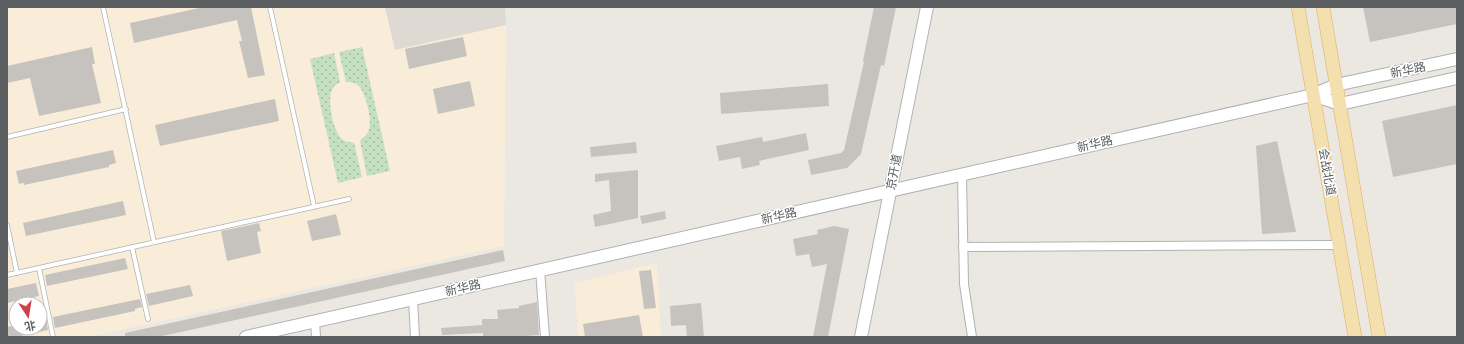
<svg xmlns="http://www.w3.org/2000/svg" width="1464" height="344" viewBox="0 0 1464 344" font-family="Manrope,'Noto Sans SC',sans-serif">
<defs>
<pattern id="grass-dots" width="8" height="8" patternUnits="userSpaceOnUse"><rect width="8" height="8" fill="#c5e0c1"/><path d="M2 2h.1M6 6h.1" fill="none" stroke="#a3b9a0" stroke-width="1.8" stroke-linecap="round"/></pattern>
</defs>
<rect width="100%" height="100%" fill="#ebe8e2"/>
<g fill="#f9edd9" fill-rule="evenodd">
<path d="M7,7H385L395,50L506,25L504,246L88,337H7ZM16,304H40V328H16Z"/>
<polygon points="657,263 661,337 578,337 575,283"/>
</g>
<polygon fill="#ded9d3" points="385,7 505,7 506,25 395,50"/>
<g fill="url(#grass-dots)">
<path d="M362,47L390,171L367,176L360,141C362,138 367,135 368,132C374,123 365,91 358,85C355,82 350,82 346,82L339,52Z"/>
<path d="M334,53L340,82C338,84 334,85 333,88C326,98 333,131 342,139C345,142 350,142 354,143L362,177L338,183L310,59Z"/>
</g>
<g fill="#c6c3be">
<polygon points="204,7 251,7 265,75 248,78 239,41 242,41 237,20 134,43 130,23"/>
<polygon points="874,7 896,7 884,66 881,65 861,154 847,168 811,175 808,160 841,153 844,150 864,62 863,61"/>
<polygon points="1363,7 1457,7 1457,24 1370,42"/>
<polygon points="463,37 467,56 409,69 405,49"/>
<polygon points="92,47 95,64 92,64 101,103 39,116 30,78 7,83 7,66"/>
<polygon points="470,81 475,106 438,114 433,89"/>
<polygon points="828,84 829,106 721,114 720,93"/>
<polygon points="275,99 279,121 160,146 155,125"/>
<polygon points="1457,105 1457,164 1393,177 1382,121"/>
<polygon points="806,133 809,150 759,161 760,165 742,169 740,157 719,161 716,146 762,137 763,142"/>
<polygon points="1277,141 1296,232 1262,234 1256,146"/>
<polygon points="636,142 637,153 591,157 590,147"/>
<polygon points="113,150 116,163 109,165 109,167 24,185 24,183 19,184 16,171"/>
<polygon points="638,170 638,218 595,227 593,215 611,211 609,180 595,182 595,174"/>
<polygon points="123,201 126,215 26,236 23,223"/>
<polygon points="665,211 666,219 642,224 640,216"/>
<polygon points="336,214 341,235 312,241 307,221"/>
<polygon points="259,223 261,231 257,232 261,253 227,261 221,231"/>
<polygon points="834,226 849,229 828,337 813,337 827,264 812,267 809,254 796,256 793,239 818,234 817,230"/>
<polygon points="503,250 505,261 158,337 125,337 125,333"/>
<polygon points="125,258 128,269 47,286 45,275"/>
<polygon points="651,270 656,308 644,309 639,271"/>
<polygon points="36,283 39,296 7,303 7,289"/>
<polygon points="190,285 193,296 149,306 146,294"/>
<polygon points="140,299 142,307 135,309 135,311 55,328 53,317"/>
<polygon points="537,302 539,335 514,337 483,337 483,333 442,335 441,328 482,325 482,319 498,319 497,310 519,308 519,306"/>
<polygon points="701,303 704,337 687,337 686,325 671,326 670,306"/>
<polygon points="639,315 643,337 585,337 583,324"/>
<polygon points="46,319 48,330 16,337 7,337 7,327 16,325 16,328 40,328 40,320"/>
</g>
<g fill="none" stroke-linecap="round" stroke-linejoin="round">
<g stroke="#afb3b6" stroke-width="5.5">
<g id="service">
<polyline points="103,7 154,242"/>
<polyline points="270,7 314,206"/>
<polyline points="7,137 126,109"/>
<polyline points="7,225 17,273"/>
<polyline points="132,247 148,319"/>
<polyline points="39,268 53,337"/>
<polyline points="7,275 349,199"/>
</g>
</g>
<g stroke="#afb3b6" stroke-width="10">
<g id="minor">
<polyline points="962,175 964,284 972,337"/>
<polyline points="963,247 1339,245"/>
<polyline points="540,270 545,337"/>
<polyline points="413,299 415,337"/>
<polyline points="315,321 316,337"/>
</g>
</g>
<g stroke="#aeb2b5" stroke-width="14">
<g id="secondary">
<polyline points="1313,95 1340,104 1457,78"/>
<polyline points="246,337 1313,95 1336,85 1457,59"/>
<polyline points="861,337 927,7"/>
</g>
</g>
<g stroke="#dfae67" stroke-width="14">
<g id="primary">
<polyline points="1298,7 1355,337"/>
<polyline points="1323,7 1379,337"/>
</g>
</g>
<use href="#service" stroke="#fff" stroke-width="4"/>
<use href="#minor" stroke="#fff" stroke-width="8"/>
<use href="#secondary" stroke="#fff" stroke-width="12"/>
<use href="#primary" stroke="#f4e0ae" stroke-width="13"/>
</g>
<g text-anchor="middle" stroke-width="3" stroke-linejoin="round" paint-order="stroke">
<g font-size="12" fill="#5a5e61" stroke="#fff">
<text transform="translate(1408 70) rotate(-12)" y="4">新华路</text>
<text transform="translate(1095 144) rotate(-13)" y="4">新华路</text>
<text transform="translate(894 172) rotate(-79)" y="4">京开道</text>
<text transform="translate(1327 172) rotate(80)" y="4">会战北道</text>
<text transform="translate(779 216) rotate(-13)" y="4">新华路</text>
<text transform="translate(463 288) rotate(-13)" y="4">新华路</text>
</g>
</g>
<rect width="1464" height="344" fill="none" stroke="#5a5e61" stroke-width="16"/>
<g transform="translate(28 316) rotate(168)"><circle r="19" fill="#ffffff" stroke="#bdbfc0"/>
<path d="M0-3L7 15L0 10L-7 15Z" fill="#d24047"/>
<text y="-6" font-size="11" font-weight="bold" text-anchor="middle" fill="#5a5e61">北</text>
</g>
</svg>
